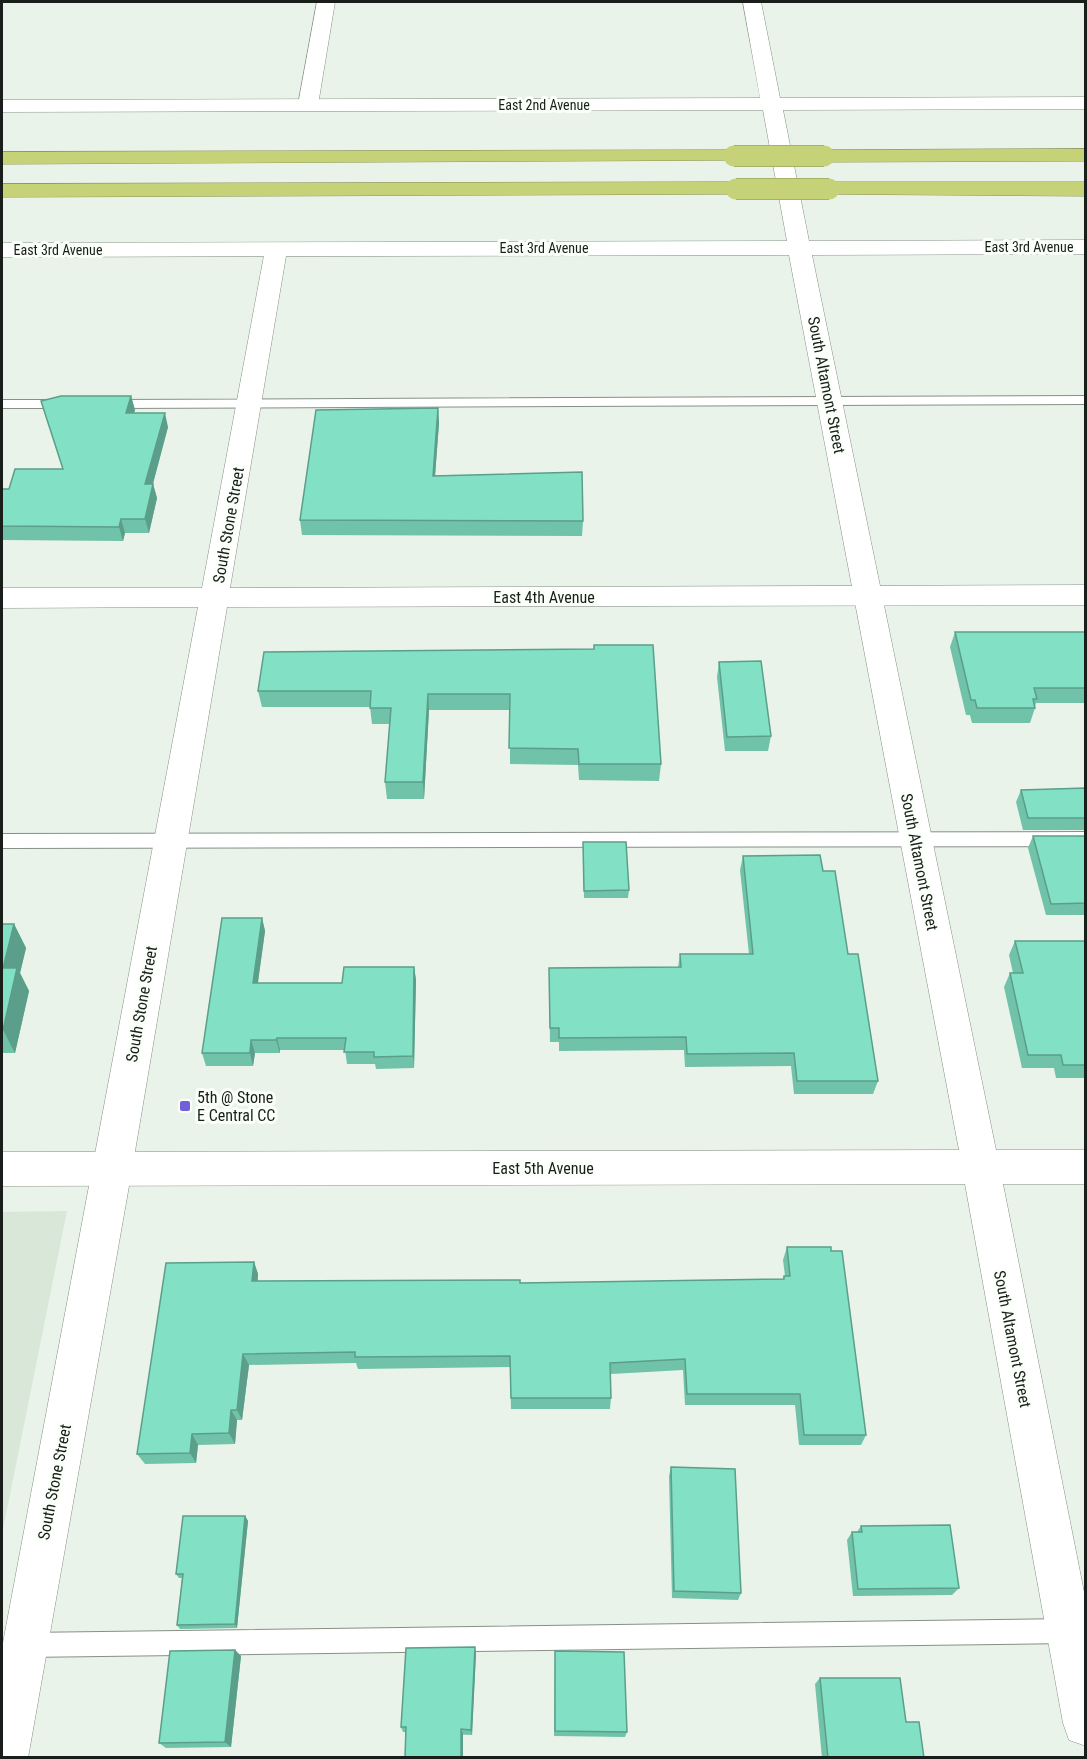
<svg xmlns="http://www.w3.org/2000/svg" width="1087" height="1759" viewBox="0 0 1087 1759" font-family="'Roboto Condensed',sans-serif">
<rect width="100%" height="100%" fill="#e9f3e9"/>
<polygon fill="#d8e7d7" points="67,1211 2,1534 2,1212"/>
<g fill="none" stroke-linecap="round" stroke-linejoin="round">
<g stroke="#879086" stroke-width="2">
<g id="lane">
<polygon points="1086,396 1086,404 109,408 102,404 109,400"/>
<polygon points="2,400 67,400 74,404 67,408 2,408"/>
<polygon points="1086,832 1086,846 2,848 2,834"/>
<polygon points="1068,1619 1077,1622 1080,1631 1077,1640 1068,1643 25,1657 16,1654 13,1645 16,1636 25,1633"/>
</g>
</g>
<g stroke="#879086" stroke-width="1">
<g id="street">
<polygon points="317,2 335,2 318,105 315,109 301,109 298,105"/>
<polygon points="276,243 284,245 287,250 230,588 1086,585 1086,605 227,607 132,1169 28,1758 2,1758 2,1648 198,607 2,608 2,588 202,588 265,250 268,245"/>
</g>
</g>
<g stroke="#879086" stroke-width="1">
<polygon id="secondary" points="743,2 761,2 780,98 1086,97 1086,109 783,110 809,241 1086,240 1086,254 812,255 996,1150 1086,1150 1086,1184 1003,1184 1086,1602 1086,1746 1069,1740 1063,1723 965,1184 2,1186 2,1152 959,1150 789,255 2,257 2,243 787,241 763,110 2,112 2,100 760,98"/>
</g>
<g stroke="#8a9356" stroke-width="1">
<g id="highway">
<polygon points="1086,149 1086,161 824,162 817,160 813,156 817,152 824,150"/>
<polygon points="734,150 741,152 745,156 741,160 2,164 2,152"/>
<polygon points="736,182 744,184 747,189 744,194 2,197 2,184"/>
<polygon points="829,182 1086,182 1086,196 821,194 818,189 821,184"/>
</g>
</g>
<use href="#lane" fill="#fff" fill-rule="evenodd"/>
<use href="#street" fill="#fff" fill-rule="evenodd"/>
<use href="#secondary" fill="#fff" fill-rule="evenodd"/>
<use href="#highway" fill="#c6d277" fill-rule="evenodd"/>
<g stroke="#8a9356" stroke-width="22" stroke-linecap="butt">
<g id="highway-bridge">
<polyline points="734,156 824,156"/>
<polyline points="736,189 829,189"/>
</g>
</g>
<use href="#highway-bridge" stroke="#c6d277" stroke-width="21"/>
</g>
<g fill="#70c2a9">
<polygon points="131,396 135,410 134,413 168,427 153,484 157,498 149,533 125,533 123,541 2,540 2,489 9,489 63,469"/>
<polygon points="438,408 439,423 435,475 583,521 582,536 302,535 300,520"/>
<polygon points="955,632 1086,632 1086,703 1036,703 1035,706 1035,708 1030,723 972,723 970,715 966,715 950,647"/>
<polygon points="593,649 661,764 659,781 579,780 578,765 510,764 510,710 429,710 424,799 387,799 385,782 390,724 372,724 370,707 262,707 258,691"/>
<polygon points="719,662 771,736 768,751 725,751 717,677"/>
<polygon points="1086,788 1086,830 1023,830 1016,802 1021,790"/>
<polygon points="1033,836 1086,836 1086,915 1046,915 1028,848"/>
<polygon points="583,842 629,890 628,898 584,898"/>
<polygon points="743,856 823,871 848,954 878,1081 873,1094 794,1094 791,1066 685,1067 684,1050 559,1051 559,1042 550,1042 549,968 678,967 680,954 749,954 740,870"/>
<polygon points="262,918 265,931 258,983 342,983 414,967 416,980 414,1068 376,1069 375,1064 347,1064 345,1050 280,1050 280,1053 255,1053 253,1066 206,1066 202,1053"/>
<polygon points="2,924 14,924 26,948 20,973 29,991 15,1053 2,1053"/>
<polygon points="1015,941 1086,941 1086,1078 1056,1078 1054,1068 1022,1068 1004,987 1010,973 1013,973 1009,955"/>
<polygon points="787,1247 866,1435 861,1445 799,1445 795,1405 685,1405 683,1370 611,1374 611,1398 610,1409 511,1409 510,1367 358,1369 356,1363 249,1365 242,1420 237,1420 235,1444 198,1445 196,1463 145,1464 137,1454 254,1262 258,1274 258,1281 520,1283 783,1279 784,1276 785,1276 783,1260"/>
<polygon points="671,1467 741,1593 738,1600 672,1598 669,1476"/>
<polygon points="245,1516 248,1521 237,1628 180,1629 177,1625 182,1578 179,1578 176,1574"/>
<polygon points="861,1526 959,1588 952,1595 853,1596 847,1540 852,1532 857,1532"/>
<polygon points="235,1650 241,1656 231,1747 166,1748 159,1743"/>
<polygon points="555,1651 627,1732 625,1737 554,1736"/>
<polygon points="476,1653 472,1735 403,1732 401,1727"/>
<polygon points="820,1678 906,1722 924,1758 822,1758 815,1684"/>
</g>
<g fill="#5b9e89">
<polygon points="131,396 135,410 129,427 126,413"/>
<polygon points="438,408 439,423 434,490 433,476"/>
<polygon points="165,413 168,427 149,498 145,484"/>
<polygon points="153,484 157,498 149,533 145,519"/>
<polygon points="121,519 125,533 123,541 119,527"/>
<polygon points="428,694 429,710 424,799 423,782"/>
<polygon points="262,918 265,931 256,995 253,983"/>
<polygon points="14,924 26,948 20,973 29,991 15,1053 3,1030 3,968"/>
<polygon points="414,967 416,980 414,1068 413,1056"/>
<polygon points="277,1038 280,1050 280,1053 276,1040"/>
<polygon points="251,1040 255,1053 253,1066 250,1053"/>
<polygon points="254,1262 258,1274 256,1293 252,1281"/>
<polygon points="243,1354 249,1365 242,1420 237,1410"/>
<polygon points="231,1410 237,1420 235,1444 229,1433"/>
<polygon points="192,1434 198,1445 196,1463 190,1453"/>
<polygon points="245,1516 248,1521 237,1628 235,1624"/>
<polygon points="475,1647 476,1653 472,1735 471,1730"/>
<polygon points="235,1650 241,1656 231,1747 225,1742"/>
<polygon points="461,1729 463,1734 463,1758 461,1758"/>
</g>
<g fill="#82e1c4" stroke="#5b9e89" stroke-width="1.5">
<polygon points="61,396 131,396 126,413 165,413 145,484 153,484 145,519 121,519 119,527 2,526 2,489 9,489 15,469 63,469 41,401"/>
<polygon points="438,408 433,476 582,472 583,521 300,520 316,410"/>
<polygon points="955,632 1086,632 1086,688 1034,688 1037,699 1033,699 1035,708 977,708 975,700 971,700"/>
<polygon points="594,645 653,645 661,764 579,764 578,749 509,748 510,694 428,694 423,782 385,782 391,708 370,708 371,691 258,691 264,652 594,649"/>
<polygon points="761,661 771,736 727,737 719,662"/>
<polygon points="1086,788 1086,818 1028,818 1021,790"/>
<polygon points="1033,836 1086,836 1086,903 1051,904"/>
<polygon points="583,842 626,842 629,890 584,891"/>
<polygon points="820,855 823,871 835,871 848,954 858,954 878,1081 797,1081 794,1053 687,1054 686,1037 559,1038 559,1028 550,1028 549,968 681,967 680,954 753,954 743,856"/>
<polygon points="222,918 262,918 253,983 342,983 344,967 414,967 413,1056 374,1057 374,1052 344,1052 346,1038 277,1038 276,1040 251,1040 250,1053 202,1053"/>
<polygon points="2,924 14,924 3,968 17,968 3,1030 2,1030"/>
<polygon points="1015,941 1086,941 1086,1065 1063,1065 1061,1055 1028,1055 1010,973 1023,973"/>
<polygon points="787,1247 831,1247 831,1251 842,1251 866,1435 804,1435 800,1394 687,1394 685,1359 610,1363 611,1398 511,1398 510,1356 355,1357 355,1352 243,1354 237,1410 231,1410 229,1433 192,1434 190,1453 137,1454 166,1263 254,1262 252,1281 520,1280 520,1283 784,1279 784,1276 790,1276"/>
<polygon points="671,1467 735,1469 741,1593 674,1591"/>
<polygon points="183,1516 245,1516 235,1624 177,1625 183,1574 176,1574"/>
<polygon points="950,1525 959,1588 858,1589 852,1532 862,1532 861,1526"/>
<polygon points="475,1647 471,1730 461,1729 461,1758 405,1758 406,1727 401,1727 406,1648"/>
<polygon points="235,1650 225,1742 159,1743 170,1651"/>
<polygon points="555,1651 624,1652 627,1732 555,1731"/>
<polygon points="820,1678 900,1678 906,1722 919,1722 924,1758 828,1758"/>
</g>
<rect fill="#6f60da" stroke="#fbfffa" stroke-width="2" x="179" y="1100" width="12" height="12" rx="3"/>
<g text-anchor="middle" stroke-width="6" stroke-linejoin="round" paint-order="stroke">
<g font-size="14" fill="#1a1e1a" stroke="#fbfffa">
<text x="544" y="110">East 2nd Avenue</text>
<text x="1029" y="252">East 3rd Avenue</text>
<text x="544" y="253">East 3rd Avenue</text>
<text x="58" y="255">East 3rd Avenue</text>
</g>
<g font-size="16" fill="#1a1e1a" stroke="#fbfffa">
<text transform="translate(827 385) rotate(79)" y="6">South Altamont Street</text>
<text transform="translate(228 525) rotate(-80)" y="6">South Stone Street</text>
<text x="544" y="603">East 4th Avenue</text>
<text transform="translate(920 862) rotate(79)" y="6">South Altamont Street</text>
<text transform="translate(141 1004) rotate(-80)" y="6">South Stone Street</text>
<text x="543" y="1174">East 5th Avenue</text>
<text transform="translate(1013 1339) rotate(79)" y="6">South Altamont Street</text>
<text transform="translate(54 1482) rotate(-79)" y="6">South Stone Street</text>
</g>
<g font-size="16" fill="#1a1e1a" stroke="#fbfffa" text-anchor="start">
<text x="197" y="1103">5th @ Stone<tspan x="197" dy="18">E Central CC</tspan></text>
</g>
</g>
<rect width="1087" height="1759" fill="none" stroke="#1a1e1a" stroke-width="6"/>
</svg>
